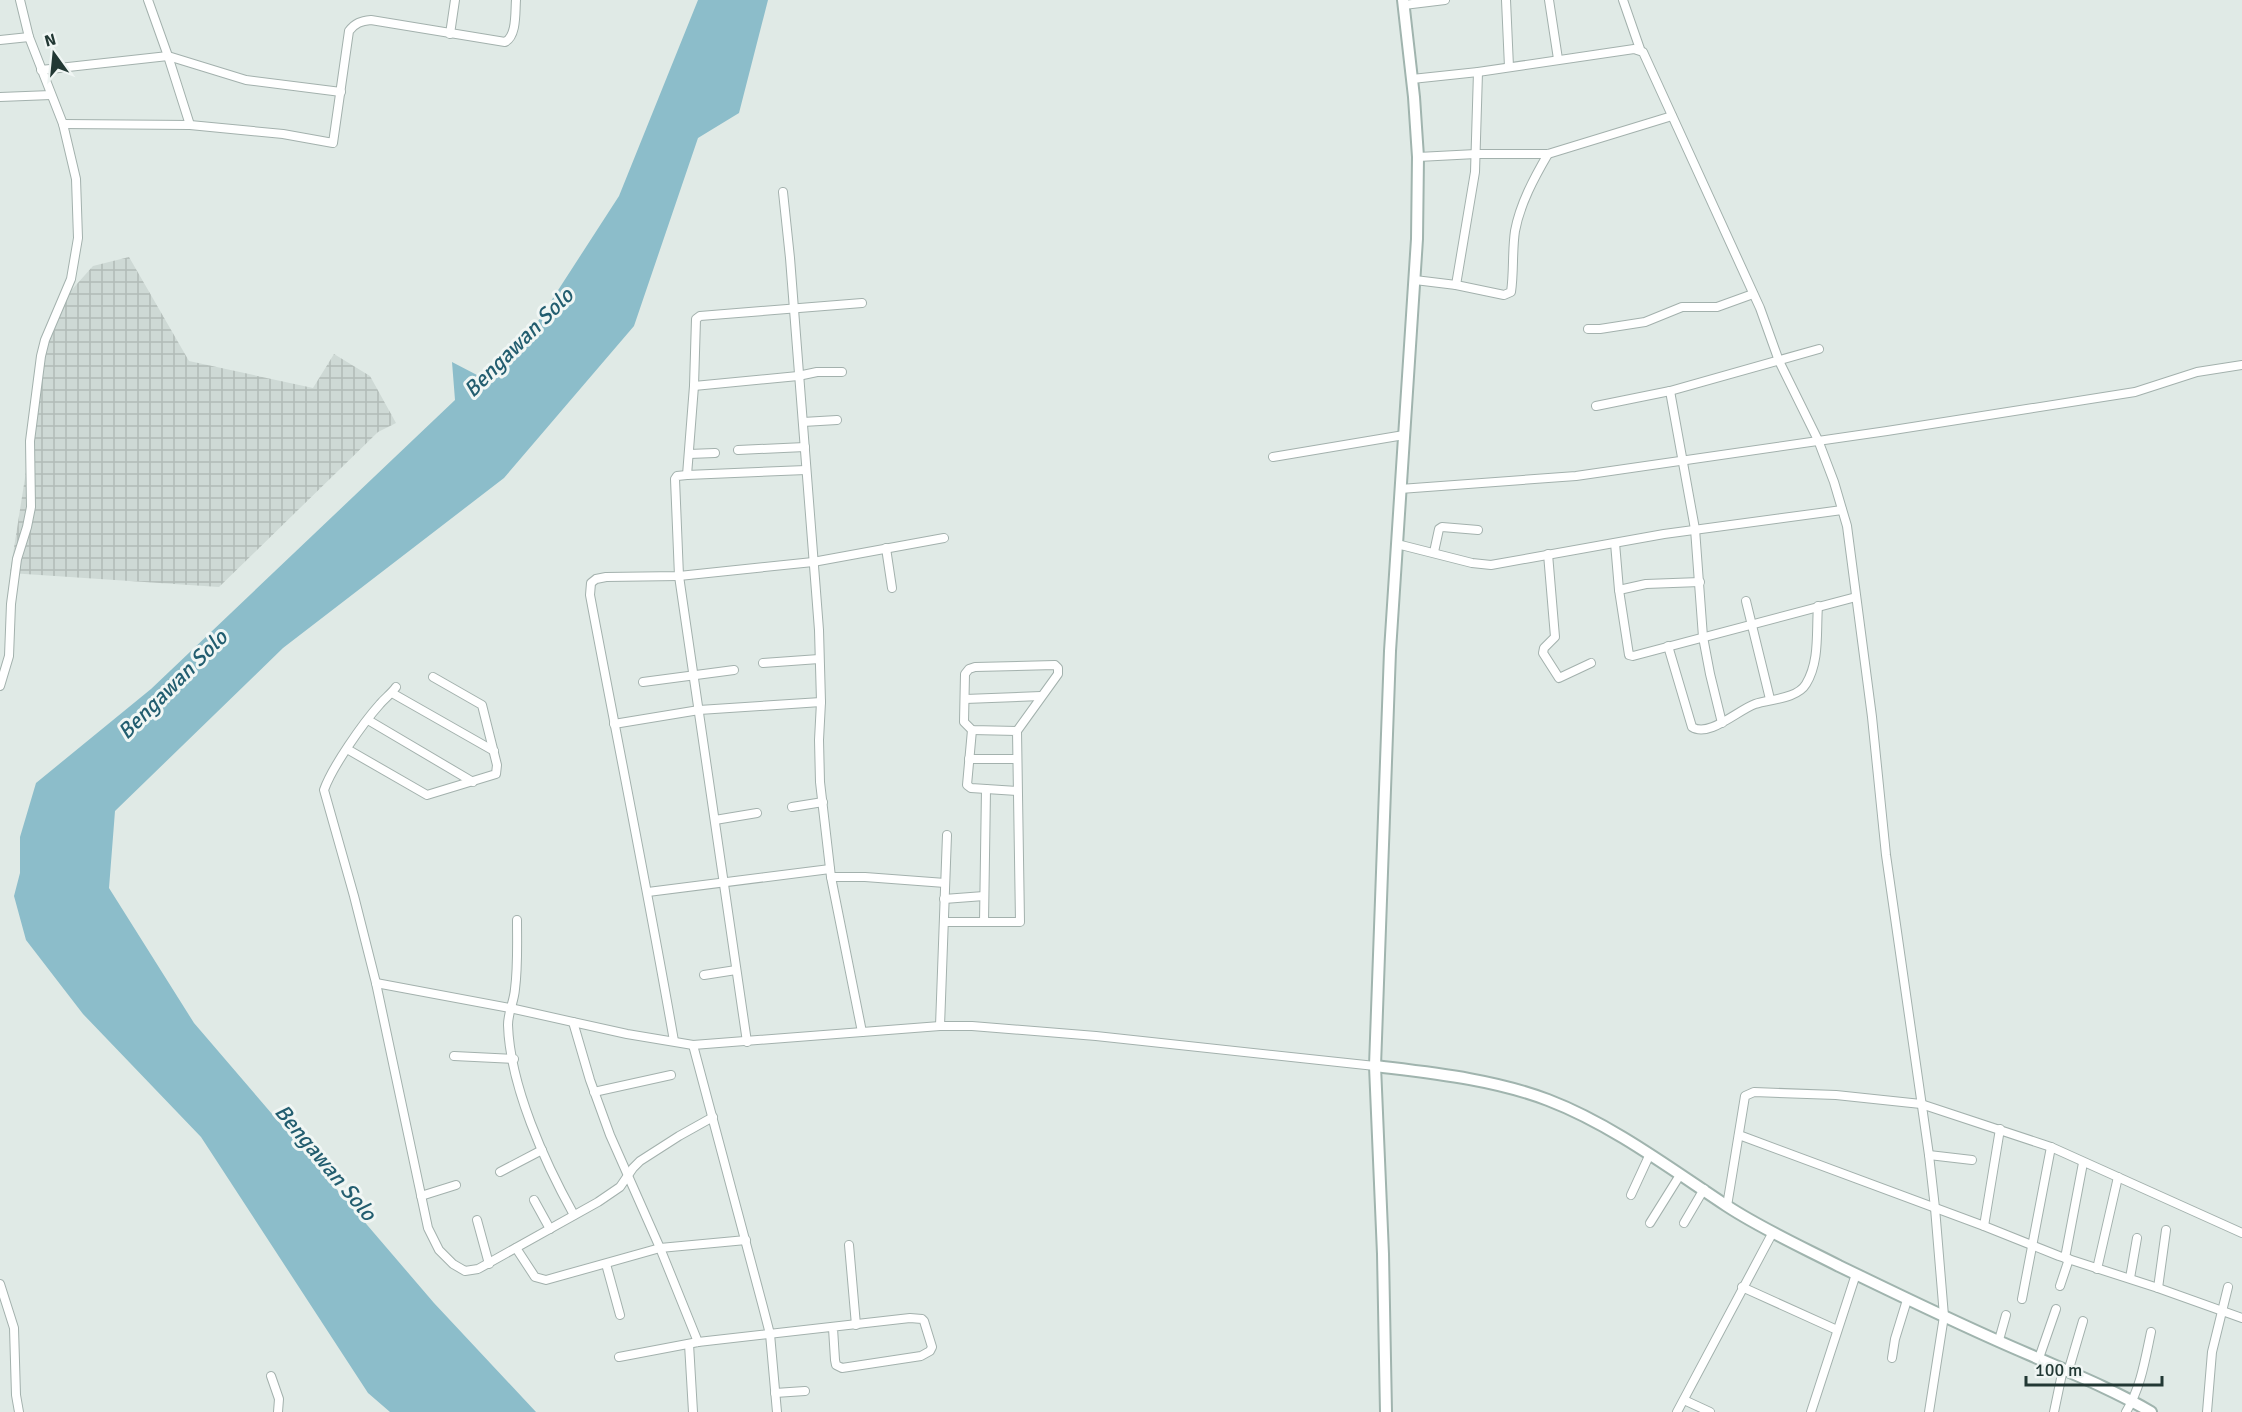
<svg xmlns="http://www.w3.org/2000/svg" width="2242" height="1412" viewBox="0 0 2242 1412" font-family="Signika,sans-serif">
<defs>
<pattern id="industrial-grid" width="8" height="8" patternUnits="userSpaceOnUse" patternTransform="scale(1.5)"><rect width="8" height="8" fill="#ced9d5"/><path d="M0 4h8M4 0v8" fill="none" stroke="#b1bbb7"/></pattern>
</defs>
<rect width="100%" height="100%" fill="#e0eae6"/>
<polygon fill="url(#industrial-grid)" points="129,257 189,361 313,388 334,354 370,376 396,423 378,432 219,587 10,573 51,313 93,266"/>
<polygon fill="#8cbdca" points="698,0 768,0 739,113 698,138 634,326 504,478 283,648 115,811 109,888 194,1023 434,1303 536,1412 390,1412 368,1393 201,1137 83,1014 26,940 14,896 20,873 20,837 36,783 151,689 455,400 452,362 477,375 520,349 619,196"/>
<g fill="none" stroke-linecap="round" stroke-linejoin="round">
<g stroke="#a3b1ad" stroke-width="10">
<g id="street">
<polyline points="148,0 168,56 190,125"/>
<polyline points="1506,0 1509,67"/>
<polyline points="1549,0 1558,59"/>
<polyline points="1623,0 1640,49"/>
<polyline points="1404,5 1445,0"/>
<polyline points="450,34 455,0"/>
<polyline points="0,40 29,37"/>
<polyline points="41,70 168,56 246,80 341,92"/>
<polyline points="1412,79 1478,72 1634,49 1643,52 1760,308 1779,361 1818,440 1834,482 1847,526 1872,717 1886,855 1929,1155 1935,1208 1944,1316 1929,1412"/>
<polyline points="0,97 51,95"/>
<path d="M63,124L190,125L283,134L333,143L349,31C355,23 361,21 371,20L505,42C517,36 515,12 516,0"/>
<polyline points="1418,157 1476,154 1548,154 1672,116"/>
<polyline points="783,192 790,258 819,630 821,702 819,740 820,782 831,877 862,1032"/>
<path d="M1415,280L1456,285L1504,295L1511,292C1514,272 1512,251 1515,231C1520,204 1534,178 1548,154"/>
<polyline points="1456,285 1475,172 1478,72"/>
<polyline points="1588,329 1600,329 1645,322 1682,307 1717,307 1753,294"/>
<polyline points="694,386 798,376 817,372 842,372"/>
<polyline points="1670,391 1695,529 1703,637 1710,674 1722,723"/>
<polyline points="1596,406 1670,391 1819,349"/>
<polyline points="803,422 837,420"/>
<polyline points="738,450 805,447"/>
<polyline points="689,454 715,453"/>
<polyline points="1273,457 1404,435"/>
<polyline points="687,475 694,386 696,319 700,316 862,303"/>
<polyline points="1400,489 1576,476 1887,431 2135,392 2197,372 2242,365"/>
<polyline points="1615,543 1619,590"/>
<polyline points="1397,544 1472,563 1491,565 1664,534 1842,510"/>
<polyline points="886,548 892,588"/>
<polyline points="1434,552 1439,529 1442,527 1478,530"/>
<polyline points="1548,554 1555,637 1544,648 1543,653 1559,678 1591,663"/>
<polyline points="1700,582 1646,584 1619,590 1629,655 1633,656 1856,597"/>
<polyline points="1746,601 1770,699"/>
<path d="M1668,646L1692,727C1709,738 1738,710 1755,704C1770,699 1797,699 1806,684C1820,661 1816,632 1818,606"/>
<polyline points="763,663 819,659"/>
<polyline points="643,682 734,670"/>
<polyline points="0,686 9,656 11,604 17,559 27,527 31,507 30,441 41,356 45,340 71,279 78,238 76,179 63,124 29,37 20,0"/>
<path d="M396,687C391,694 385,698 380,704C363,723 332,767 324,790L354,896L376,983L428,1228L439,1250L453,1264L465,1271L478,1269L598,1202L620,1187L633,1168L640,1161L679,1136L713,1117"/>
<polyline points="392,693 494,751"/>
<polyline points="965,699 1041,696"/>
<polyline points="368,720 473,782"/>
<polyline points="614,724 699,710 821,702"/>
<polyline points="972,730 967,785 971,788 1017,791"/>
<polyline points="347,749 427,795 496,774 497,765 482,705 433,677"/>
<polyline points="969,759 1017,759"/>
<polyline points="792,807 823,802"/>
<polyline points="715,820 757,813"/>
<polyline points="831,877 865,877 945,883"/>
<polyline points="648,892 830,869"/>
<polyline points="944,899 984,896"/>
<path d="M517,920C517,943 518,966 515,989C514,1002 508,1012 508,1025C510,1086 545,1163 574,1215"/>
<polyline points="944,922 1020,922 1017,731 1058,674 1058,668 1055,665 975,667 969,669 965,674 964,722 972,730 1017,731"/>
<polyline points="984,922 986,789"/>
<polyline points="704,975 736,970"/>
<polyline points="376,983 510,1008 627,1034 693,1045 940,1026 972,1026 1096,1036 1375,1066"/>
<polyline points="573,1022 590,1080 610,1135 660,1248 698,1342"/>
<polyline points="940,1026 947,835"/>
<path d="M674,1041C648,892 618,744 590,595L591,583L596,579L606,577L679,576L813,562L944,538"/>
<polyline points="747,1042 679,576 675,479 677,476 687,475 806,470"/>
<polyline points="693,1045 763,1307 770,1334 777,1412"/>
<polyline points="454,1056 514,1059"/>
<polyline points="594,1092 671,1075"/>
<polyline points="1739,1135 1984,1226 2059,1256 2158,1288 2242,1318"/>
<polyline points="1929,1155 1972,1160"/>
<polyline points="500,1172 542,1150"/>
<polyline points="1631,1195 1649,1156"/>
<polyline points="421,1196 456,1185"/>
<polyline points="534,1200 550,1229"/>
<polyline points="1727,1206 1745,1096 1754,1092 1836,1095 1921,1104 2051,1147 2242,1233"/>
<polyline points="477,1220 489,1264"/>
<polyline points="1650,1223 1680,1175"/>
<polyline points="1684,1223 1704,1189"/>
<polyline points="1984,1226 2000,1129"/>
<polyline points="849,1245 856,1325"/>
<polyline points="516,1248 535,1277 546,1280 660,1248 746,1240"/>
<polyline points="2065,1258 2083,1163"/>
<polyline points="606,1264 620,1315"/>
<polyline points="2097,1269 2118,1177"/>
<polyline points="2130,1278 2137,1238"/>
<polyline points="0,1284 14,1328 16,1395 19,1412"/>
<polyline points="2060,1286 2069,1259"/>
<polyline points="1742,1287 1837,1330"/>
<polyline points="2158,1288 2166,1230"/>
<polyline points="2022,1299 2051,1147"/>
<polyline points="1999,1340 2006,1315"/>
<polyline points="689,1344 693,1412"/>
<polyline points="619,1357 698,1342 910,1318 922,1319 924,1321 932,1347 930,1351 921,1356 842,1368 836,1365 835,1360 833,1328"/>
<polyline points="1892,1358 1895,1339 1907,1300"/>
<polyline points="2039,1358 2056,1309"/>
<polyline points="2068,1372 2083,1321"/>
<polyline points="271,1376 279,1399 278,1412"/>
<polyline points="775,1393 805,1391"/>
<polyline points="1684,1400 1710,1412"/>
<polyline points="1677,1412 1773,1232"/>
<polyline points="1811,1412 1856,1274"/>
<polyline points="2054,1412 2063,1369"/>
<path d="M2126,1412C2141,1387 2145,1360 2151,1332"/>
<polyline points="2207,1412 2212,1352 2228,1287"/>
</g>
</g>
<g stroke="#a0b4ae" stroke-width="14">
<g id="secondary">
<path d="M1375,1066C1432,1073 1493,1079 1548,1100C1611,1124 1671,1169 1727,1206C1762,1229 1802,1247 1839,1266C1901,1296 1964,1327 2028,1354C2069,1372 2112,1389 2151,1412"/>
<polyline points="1386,1412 1383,1254 1375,1066 1390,651 1417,239 1418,157 1414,97 1403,0"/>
</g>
</g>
<use href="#street" stroke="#fff" stroke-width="8"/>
<use href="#secondary" stroke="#fff" stroke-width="10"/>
</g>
<g text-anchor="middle" stroke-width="6" stroke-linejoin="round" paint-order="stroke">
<g font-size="22" font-style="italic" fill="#225d6f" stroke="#f0f6f4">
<text transform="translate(518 342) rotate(-45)" y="8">Bengawan Solo</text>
<text transform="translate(172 684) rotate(-45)" y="8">Bengawan Solo</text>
<text transform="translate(326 1162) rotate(50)" y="8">Bengawan Solo</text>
</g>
</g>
<g transform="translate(54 54) rotate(345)" stroke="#f0f6f4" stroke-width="4.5" paint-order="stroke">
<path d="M0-4.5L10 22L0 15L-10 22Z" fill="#223834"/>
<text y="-9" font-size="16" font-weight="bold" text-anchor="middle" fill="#223834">N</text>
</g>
<path d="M2026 1376v9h136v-9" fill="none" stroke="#223834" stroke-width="3"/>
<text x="2035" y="1376" font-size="18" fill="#223834" stroke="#f0f6f4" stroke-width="4.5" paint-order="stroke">100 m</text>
</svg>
